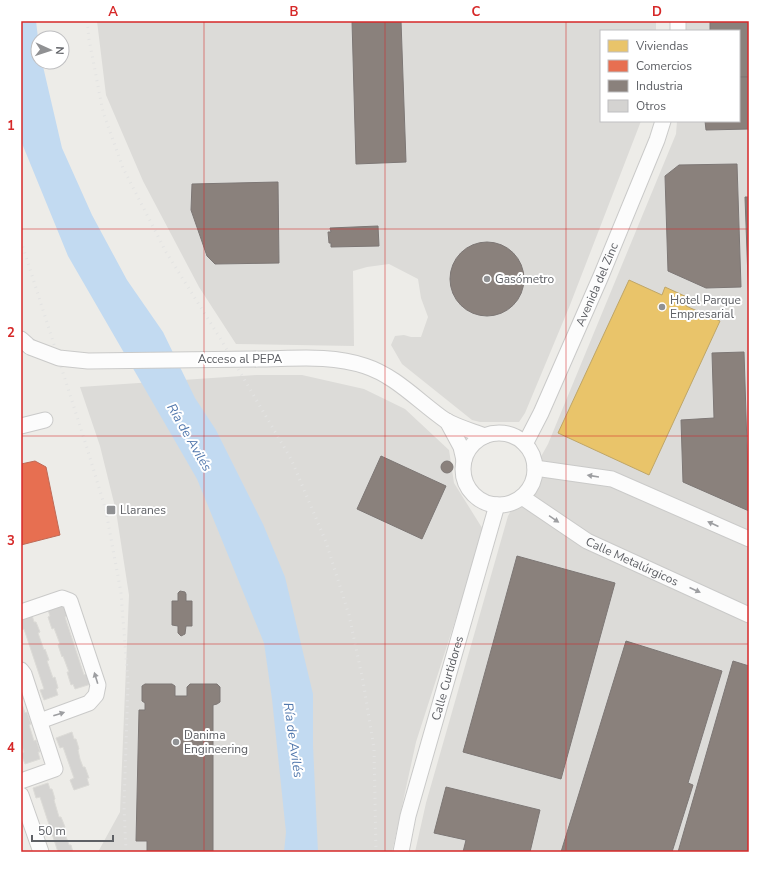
<svg xmlns="http://www.w3.org/2000/svg" width="770" height="873" viewBox="0 0 770 873" font-family="'Nunito Sans',sans-serif">
<rect width="100%" height="100%" fill="#edece8"/>
<g fill="#dcdbd8">
<polygon points="97,21 656,21 656,31 601,31 601,121 641,121 570,305 525,413 519,422 480,422 472,420 402,364 391,345 395,336 404,335 411,337 421,337 428,317 421,298 418,279 389,264 367,267 353,271 354,346 236,344 199,287 143,181 106,95"/>
<polygon points="679,21 749,21 749,852 415,852 426,803 508,516 548,444 676,134 677,121 739,121 739,31 679,31"/>
<polygon points="256,375 302,375 364,389 405,409 449,450 454,483 484,531 416,742 392,852 98,852 120,812 129,595 116,511 100,446 80,387"/>
</g>
<polygon fill="#c2daf1" points="21,21 36,21 38,38 38,62 42,62 62,148 92,215 127,280 163,332 195,398 216,430 263,524 285,577 313,694 313,746 318,852 284,852 286,832 272,699 264,643 197,479 68,256 21,141"/>
<polygon fill="#e9c46a" stroke="#bfa668" points="629,280 662,295 665,287 689,298 686,306 720,321 649,475 558,433"/>
<polygon fill="#e76f51" stroke="#be6a57" points="35,461 46,467 60,535 21,545 21,464"/>
<g fill="#8a817c" stroke="#7d7775">
<polygon points="352,21 401,21 406,162 356,164"/>
<polygon points="710,21 749,21 749,77 739,77 739,31 710,31"/>
<polygon points="739,77 749,77 749,129 706,130 705,121 739,121"/>
<polygon points="737,164 741,287 706,288 668,271 665,176 679,165"/>
<polygon points="278,182 279,263 215,264 207,256 191,210 192,184"/>
<polygon points="745,197 749,197 749,306"/>
<polygon points="378,226 379,246 331,247 331,243 329,243 328,232 331,232 330,228"/>
<circle cx="487" cy="279" r="37"/>
<polygon points="744,352 749,508 749,511 683,482 681,420 714,418 712,353"/>
<polygon points="381,456 446,486 422,539 357,509"/>
<circle cx="447" cy="467" r="6"/>
<polygon points="517,556 615,583 561,779 463,752"/>
<polygon points="180,591 185,592 186,594 186,601 192,601 192,626 186,626 185,634 181,636 178,633 178,626 172,625 172,601 178,601 178,593"/>
<polygon points="626,641 722,671 688,783 693,785 672,852 561,852"/>
<polygon points="733,661 749,666 749,852 678,852"/>
<polygon points="145,684 172,684 175,686 175,696 187,696 187,687 190,684 217,684 220,687 220,702 217,704 213,705 213,852 147,852 147,841 136,841 139,710 145,710 145,703 142,701 142,686"/>
<polygon points="446,787 540,810 530,852 463,852 466,840 434,833"/>
</g>
<g fill="#d4d3d1" stroke="#dcdbd7">
<polygon points="65,605 68,615 65,617 84,675 88,673 91,684 75,689 73,684 71,685 67,672 69,672 63,656 62,657 58,645 60,644 54,628 52,629 48,617 50,616 48,610"/>
<polygon points="32,615 34,622 36,622 40,632 38,633 44,650 45,649 49,660 47,661 53,678 55,677 58,688 56,689 58,695 44,700 40,690 44,689 24,629 21,630 21,619"/>
<polygon points="21,701 25,713 27,712 31,724 29,725 34,741 36,740 40,752 38,752 40,759 25,764 21,754 24,752 21,743"/>
<polygon points="72,732 74,739 76,739 79,749 78,750 80,759 83,767 85,767 89,778 87,778 89,785 74,790 70,780 74,778 63,747 60,748 56,738"/>
<polygon points="48,783 50,789 52,789 55,799 54,800 59,817 61,817 65,827 63,828 69,845 71,845 73,852 58,852 40,797 36,798 33,788"/>
</g>
<g fill="none" stroke-linecap="round" stroke-linejoin="round">
<g stroke="#cacac9" stroke-width="17">
<g id="minor">
<polyline points="678,21 678,31"/>
<polyline points="21,339 30,347"/>
<path d="M256,359C292,359 330,354 365,366C396,376 419,402 445,420C457,427 472,431 485,436"/>
<polyline points="447,421 461,447 464,460"/>
<polyline points="21,426 45,420"/>
<circle cx="499" cy="469" r="36"/>
<path id="s1" d="M525,444L541,413L601,276L657,140L663,121"/>
<polyline points="535,468 612,479 749,539"/>
<path id="s2" d="M522,497L587,541L749,615"/>
<polyline points="21,612 62,598 70,601 98,685 96,695 89,703 40,721"/>
<polyline points="21,670 24,674 55,769 21,781"/>
<polyline points="21,795 41,852"/>
<path id="s3" d="M401,852L408,816L497,505"/>
</g>
</g>
<use href="#minor" stroke="#fcfcfc" stroke-width="15"/>
<g stroke="#e3e3e2" stroke-width="3" stroke-dasharray="1 5" stroke-linecap="butt">
<polyline points="87,21 89,39 103,112 123,168 166,252 220,338 291,459 326,542 349,615 363,681 374,748 376,852"/>
<polyline points="21,241 87,448 106,511 121,593 128,683 124,806 126,852"/>
</g>
<g stroke="#cacac9" stroke-width="17" stroke-linecap="butt">
<polyline id="minor-bridge" points="30,347 59,358 88,361 256,359"/>
</g>
<use href="#minor-bridge" stroke="#fcfcfc" stroke-width="15"/>
</g>
<defs><path id="oneway-solid" d="M-6-.8H1V-3.2L6.5 0L1 3.2V.8H-6Z"/></defs>
<g fill="#9d9ea1">
<use href="#oneway-solid" transform="translate(593 476) rotate(-171)"/>
<use href="#oneway-solid" transform="translate(554 519) rotate(34)"/>
<use href="#oneway-solid" transform="translate(713 524) rotate(-156)"/>
<use href="#oneway-solid" transform="translate(695 590) rotate(24)"/>
<use href="#oneway-solid" transform="translate(96 678) rotate(-107)"/>
<use href="#oneway-solid" transform="translate(59 714) rotate(-18)"/>
</g>
<path fill="none" stroke="#d62828" stroke-width="1" stroke-opacity="0.55" d="M204,21V852M385,21V852M566,21V852M21,229H749M21,436H749M21,644H749"/>
<g fill="#909193" stroke="#fff" stroke-width="1.5">
<circle cx="487" cy="279" r="4"/>
<circle cx="662" cy="307" r="4"/>
<rect x="106" y="505" width="10" height="10" rx="2"/>
<circle cx="176" cy="742" r="4"/>
</g>
<g text-anchor="middle" stroke-width="4" stroke-linejoin="round" paint-order="stroke">
<g font-size="12" fill="#5e6065" stroke="#fff" text-anchor="start">
<text x="495" y="283">Gasómetro</text>
<text x="670" y="304">Hotel Parque<tspan x="670" dy="14">Empresarial</tspan></text>
<text x="120" y="514">Llaranes</text>
<text x="184" y="739">Danima<tspan x="184" dy="14">Engineering</tspan></text>
</g>
<g font-size="12" fill="#5e6065" stroke="#fff">
<text dy="4" stroke="none"><textPath href="#s1" startOffset="175">Avenida del Zinc</textPath></text>
<text x="240" y="363">Acceso al PEPA</text>
<text dy="4" stroke="none"><textPath href="#s2" startOffset="128">Calle Metalúrgicos</textPath></text>
<text dy="4" stroke="none"><textPath href="#s3" startOffset="180">Calle Curtidores</textPath></text>
</g>
<g font-size="13" font-style="italic" fill="#5278ad" stroke="#fff">
<text transform="translate(190 437) rotate(60)" y="5">Ría de Avilés</text>
<text transform="translate(294 740) rotate(82)" y="5">Ría de Avilés</text>
</g>
</g>
<rect width="770" height="873" fill="none" stroke="#ffffff" stroke-width="44"/>
<rect x="600" y="30" width="140" height="92" fill="#ffffff" stroke="#bfbfc1"/>
<rect x="608" y="40" width="20" height="12" fill="#e9c46a" stroke="#bfbfc1"/>
<text x="636" y="50" font-size="12" fill="#5e6065">Viviendas</text>
<rect x="608" y="60" width="20" height="12" fill="#e76f51" stroke="#bfbfc1"/>
<text x="636" y="70" font-size="12" fill="#5e6065">Comercios</text>
<rect x="608" y="80" width="20" height="12" fill="#8a817c" stroke="#bfbfc1"/>
<text x="636" y="90" font-size="12" fill="#5e6065">Industria</text>
<rect x="608" y="100" width="20" height="12" fill="#d4d3d1" stroke="#bfbfc1"/>
<text x="636" y="110" font-size="12" fill="#5e6065">Otros</text>
<g transform="translate(50 50) rotate(93)"><circle r="19" fill="#ffffff" stroke="#bfbfc1"/>
<path d="M0-3L7 15L0 10L-7 15Z" fill="#909193"/>
<text y="-6" font-size="11" font-weight="bold" text-anchor="middle" fill="#5e6065">N</text>
</g>
<path d="M32 835v6h81v-6" fill="none" stroke="#5e6065" stroke-width="2"/>
<text x="38" y="835" font-size="12" fill="#5e6065" stroke="#ffffff" stroke-width="3" paint-order="stroke">50 m</text>
<rect x="22" y="22" width="726" height="829" fill="none" stroke="#d62828" stroke-width="1.5"/>
<g font-size="13" text-anchor="middle" font-weight="bold" fill="#d62828">
<text x="113" y="16">A</text>
<text x="294" y="16">B</text>
<text x="476" y="16">C</text>
<text x="657" y="16">D</text>
<text x="11" y="130">1</text>
<text x="11" y="337">2</text>
<text x="11" y="545">3</text>
<text x="11" y="752">4</text>
</g>
</svg>
